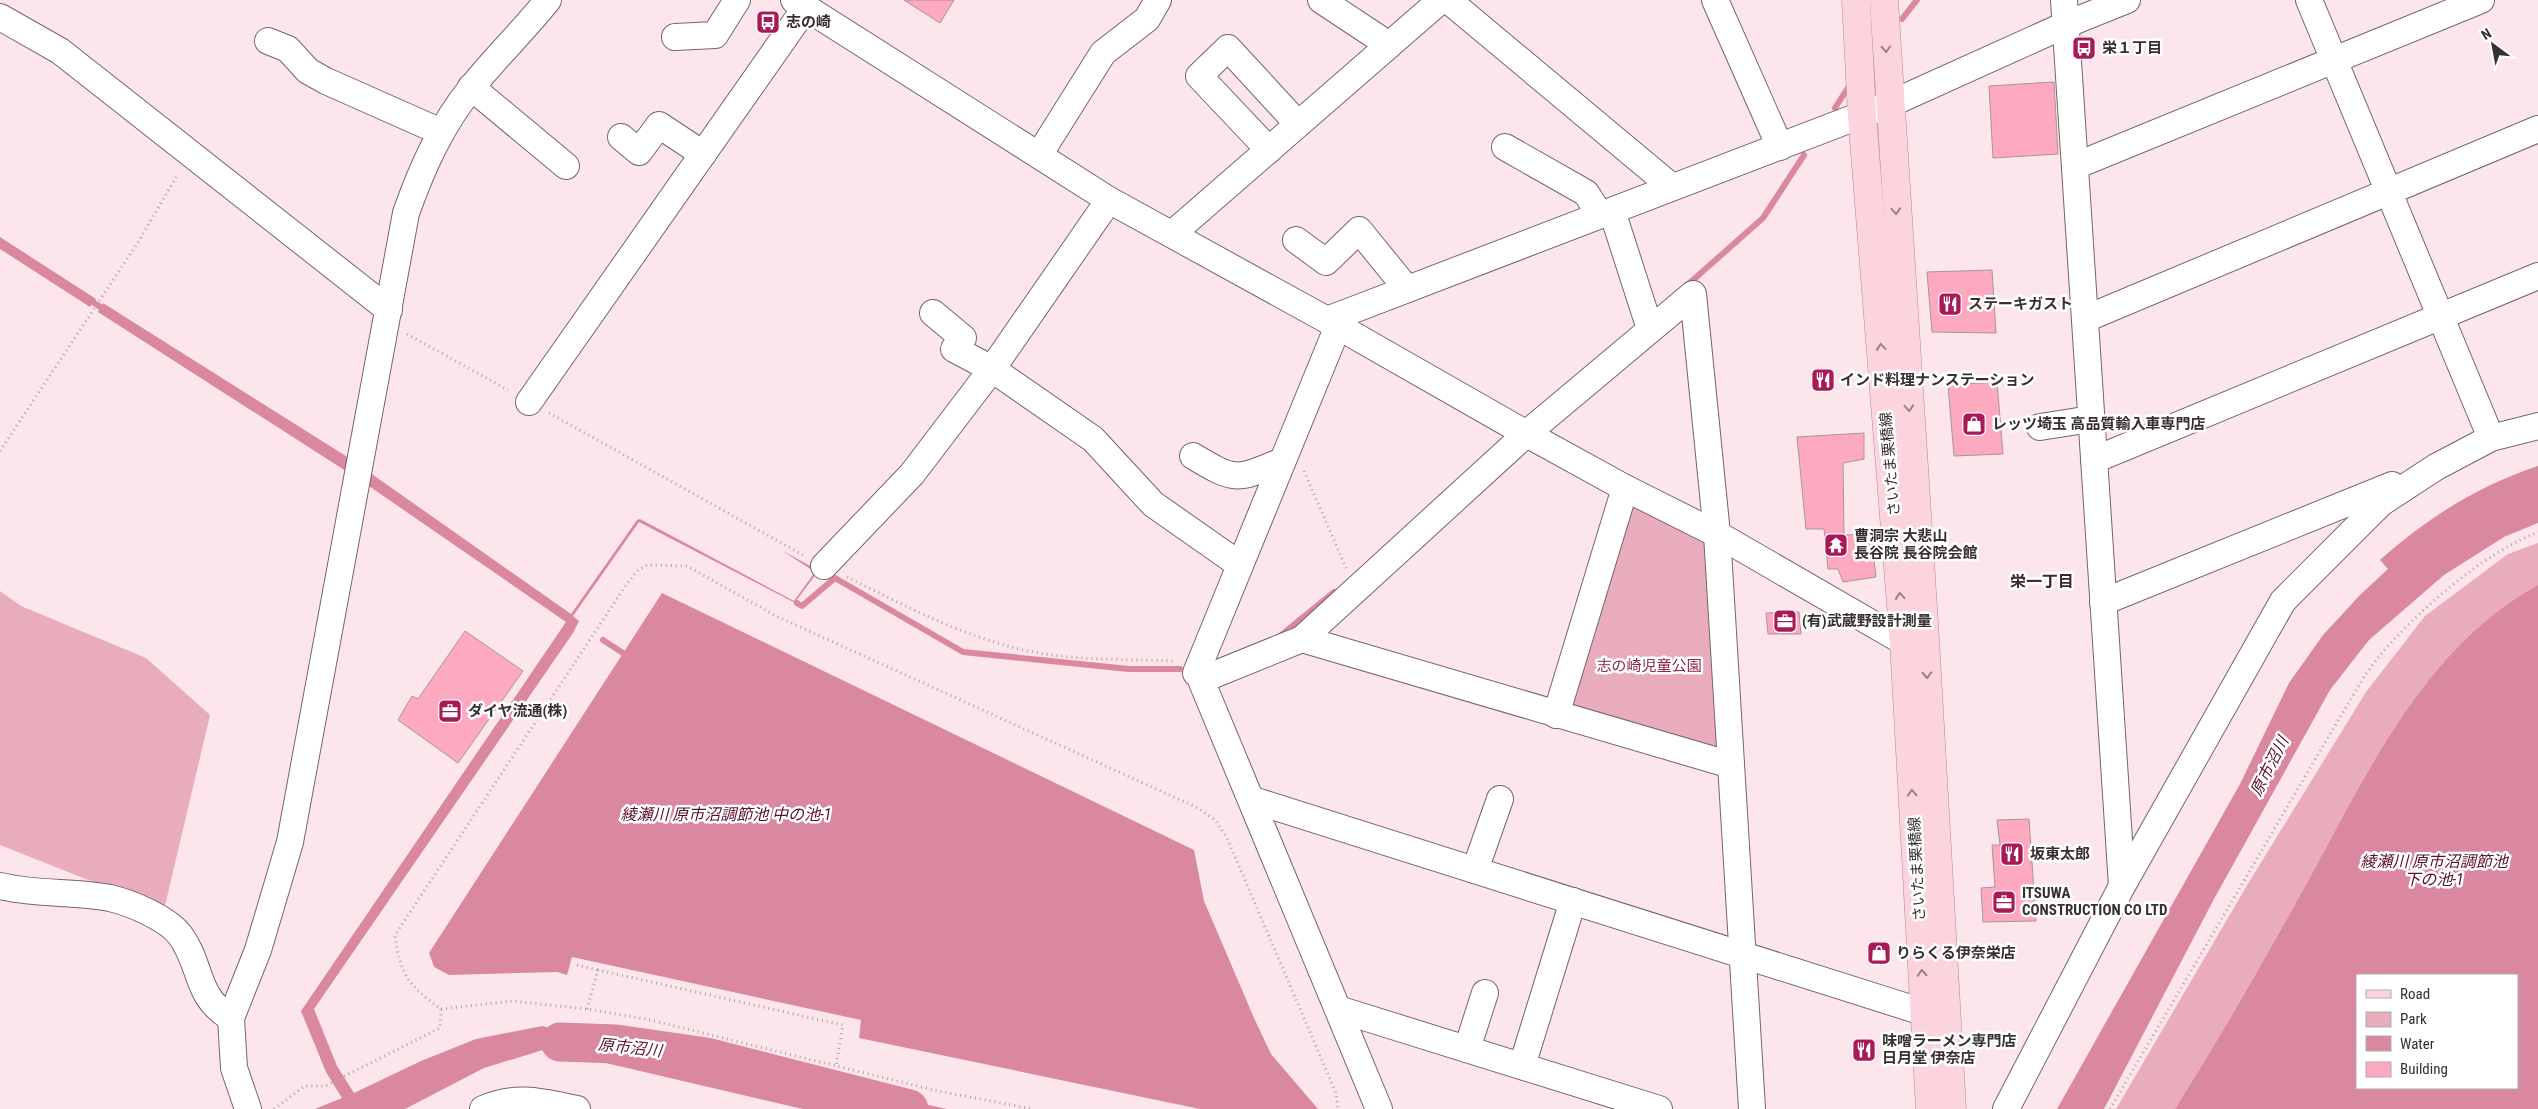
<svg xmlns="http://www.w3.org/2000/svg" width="2538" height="1109" viewBox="0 0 2538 1109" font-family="'Roboto Condensed','Noto Sans JP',sans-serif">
<rect width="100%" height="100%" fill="#fce6eb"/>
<g fill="#e8acbc">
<polygon points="1633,506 1708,540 1717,754 1567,710"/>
<path d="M2538,543V585C2422,648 2364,780 2303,890C2262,964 2220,1037 2175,1109H2116L2249,882L2366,692L2425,616L2508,554Z"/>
<polygon points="0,591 21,606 146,658 210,715 164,910 0,845"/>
</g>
<g fill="#d9889f" fill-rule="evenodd">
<polygon points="0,237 96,299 90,307 0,249"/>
<polygon points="103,303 349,458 571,614 637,520 640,519 794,601 815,572 781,550 816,569 816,574 796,601 804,606 803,607 639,522 573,616 579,621 573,633 314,1009 337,1066 354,1093 421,1061 476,1039 542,1026 629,1048 807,1079 947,1109 803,1109 546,1049 484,1068 405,1109 315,1109 342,1098 326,1072 301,1011 566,622 366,484 98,312"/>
<path d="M2538,466V523L2504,537L2444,575L2369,640L2330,690L2214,899L2104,1109H2057L2240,784L2289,683L2323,635L2360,595L2388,569L2380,560C2427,518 2478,486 2538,466Z"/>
<path d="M2538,585V1109H2175C2220,1037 2262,964 2303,890C2364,780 2422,648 2538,585ZM2357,975H2517V1088H2357Z"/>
<polygon points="662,593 1194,850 1204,901 1254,1018 1271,1054 1318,1109 1200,1109 859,1038 861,1020 572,957 567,975 557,972 449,975 434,967 429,953"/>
</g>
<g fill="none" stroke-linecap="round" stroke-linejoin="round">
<g stroke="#d9889f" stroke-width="6">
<polyline points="1902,19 1917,0"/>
<polyline points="1835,108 1851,83"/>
<polyline points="1685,287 1763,218 1804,155"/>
<polyline points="87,298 106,311"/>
<polyline points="797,603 802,606 835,578 963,652 1129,669 1180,669"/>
<polyline points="1280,636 1334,592"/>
<polyline points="603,640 629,657"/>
</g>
<polyline stroke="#d9889f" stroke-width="39" points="560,1042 616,1044 706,1057 909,1109"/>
</g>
<g fill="#fda9c0" stroke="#a99599">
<polygon points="904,0 954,0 940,23"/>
<polygon points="2054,82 2058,154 1993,158 1989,86"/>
<polygon points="1992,270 1996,333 1932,332 1927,272"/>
<polygon points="1997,382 2003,454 1954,456 1948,385"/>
<polygon points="1864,433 1864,459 1843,463 1844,535 1871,534 1876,577 1843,582 1838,569 1828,569 1824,529 1806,529 1797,437"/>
<polygon points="1799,612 1801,634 1768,634 1766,613"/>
<polygon points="465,631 523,671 458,763 398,720 412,696 418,699"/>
<polygon points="2029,819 2036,921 1983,922 1981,888 1995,887 1992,845 2000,845 1997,820"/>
</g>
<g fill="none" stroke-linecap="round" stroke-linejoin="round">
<g stroke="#776569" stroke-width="28">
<g id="minor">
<polyline points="794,0 1109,200 1327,320 1525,433 1625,488 1717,534 1904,642 1923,639"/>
<polyline points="1321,0 1389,45"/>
<polyline points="1448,0 1672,187"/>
<polyline points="1715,0 1780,147"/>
<polyline points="2064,0 2122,886"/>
<polyline points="2309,0 2491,438"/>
<polyline points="0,17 60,51 389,310"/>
<polyline points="675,37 715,35 737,0"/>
<polyline points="268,41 288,49 308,71 326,81 441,132"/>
<polyline points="471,87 566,166"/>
<polyline points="621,137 639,152 659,125 703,154"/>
<polyline points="1505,147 1586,193 1600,215"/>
<polyline points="1269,150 1199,76 1228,48 1298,124"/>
<polyline points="1039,155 1103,53 1147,19 1158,0"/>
<polyline points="2075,166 2481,0"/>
<polyline points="1612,211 1650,329"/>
<polyline points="1172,234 1441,0"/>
<polyline points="1296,240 1326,262 1359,230 1407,289"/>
<polyline points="933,313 963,338 954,349 992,369 1093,439 1153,504 1240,565"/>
<polyline points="2085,319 2538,129"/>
<polyline points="1327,320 1890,104 2065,25 2127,0"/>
<polyline points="529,402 806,7"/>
<polyline points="2040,427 2091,419"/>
<path d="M1193,456C1236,482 1236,480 1282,461"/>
<polyline points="2094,460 2538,276"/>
<polyline points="824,566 912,474 992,369 1109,200"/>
<polyline points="2103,602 2392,485"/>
<polyline points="1302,639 1731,765"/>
<polyline points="1196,673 1338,326"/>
<polyline points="1556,715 1625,488"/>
<polyline points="1253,800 1945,1019"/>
<polyline points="1475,870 1500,799"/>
<path d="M0,886C37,895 74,891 110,898C131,903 167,918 180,935C203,966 194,996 231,1018"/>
<polyline points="1338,1009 1659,1109"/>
<polyline points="1467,1049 1485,993"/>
<polyline points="1522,1066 1573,901"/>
<path d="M248,1109L234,1068L231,1018L258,950L290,842L406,213C422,168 441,125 472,87C496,57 524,30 548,0"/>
<path d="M483,1109C517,1094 543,1102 577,1109"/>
<polyline points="1379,1109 1201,680 1302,639 1526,434 1693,294 1717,534 1752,1109"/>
<polyline points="2006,1109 2122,886 2283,601 2381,503 2436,467 2491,438 2538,426"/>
</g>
</g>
<g stroke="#b48793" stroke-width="29">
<g id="major">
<polyline points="1856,0 1862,115 1904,642 1930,1109"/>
<polyline points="1884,0 1925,639 1952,1109"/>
</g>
</g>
<g stroke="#b2a1a5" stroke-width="3" stroke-dasharray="1 4" stroke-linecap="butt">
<polyline points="407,334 508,390"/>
<polyline points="549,413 803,555"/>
<polyline points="0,451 137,244 178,174"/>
<polyline points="1304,471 1346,568"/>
<path d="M847,577C903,605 958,634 1019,649C1069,661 1124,659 1175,661"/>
<polyline points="577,965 598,970"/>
<polyline points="441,1009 512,1001 587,1009 646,1019 938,1091 1033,1109"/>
<polyline points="587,1009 598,970 843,1025 836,1066"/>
<path d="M274,1109L305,1086H325L440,1028L441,1009C409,986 400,975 395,935L624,588L637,571L647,565L687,566L776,616L1198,808L1215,820L1227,838L1336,1093L1338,1109"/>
<path d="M2110,1109L2340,717C2352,698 2363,676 2377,659C2415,613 2482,554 2538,532"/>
</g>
<use href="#minor" stroke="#fff" stroke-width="26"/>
<use href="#major" stroke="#fbd4de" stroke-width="28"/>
</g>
<defs><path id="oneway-chevron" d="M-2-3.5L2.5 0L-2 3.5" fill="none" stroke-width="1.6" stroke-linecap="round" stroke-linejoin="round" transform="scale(1.25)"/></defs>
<g stroke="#998288">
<use href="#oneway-chevron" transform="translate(1886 49) rotate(87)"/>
<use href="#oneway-chevron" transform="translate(1896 211) rotate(86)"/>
<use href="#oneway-chevron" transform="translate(1881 347) rotate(-95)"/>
<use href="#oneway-chevron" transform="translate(1909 408) rotate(86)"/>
<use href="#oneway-chevron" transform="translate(1900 596) rotate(-95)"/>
<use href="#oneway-chevron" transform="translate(1927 675) rotate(87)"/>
<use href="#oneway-chevron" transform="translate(1912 793) rotate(-93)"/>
<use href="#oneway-chevron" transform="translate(1922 973) rotate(-93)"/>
</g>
<defs>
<g id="bus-square" transform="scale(1.25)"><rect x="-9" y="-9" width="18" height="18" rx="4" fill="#a81957" stroke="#fff"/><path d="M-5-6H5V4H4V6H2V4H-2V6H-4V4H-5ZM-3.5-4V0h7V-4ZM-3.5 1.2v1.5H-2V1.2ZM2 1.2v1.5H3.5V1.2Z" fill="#fff"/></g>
<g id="restaurant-square" transform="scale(1.25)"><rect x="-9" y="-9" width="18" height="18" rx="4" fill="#a81957" stroke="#fff"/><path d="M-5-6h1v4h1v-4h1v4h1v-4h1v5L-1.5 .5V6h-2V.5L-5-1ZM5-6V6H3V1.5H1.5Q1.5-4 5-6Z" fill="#fff"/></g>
<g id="shop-square" transform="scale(1.25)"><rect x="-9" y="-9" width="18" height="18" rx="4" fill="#a81957" stroke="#fff"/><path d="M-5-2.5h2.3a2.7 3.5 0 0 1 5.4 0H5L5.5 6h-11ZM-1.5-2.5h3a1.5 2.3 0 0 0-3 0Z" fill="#fff"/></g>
<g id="temple-square" transform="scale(1.25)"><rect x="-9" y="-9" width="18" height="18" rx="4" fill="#a81957" stroke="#fff"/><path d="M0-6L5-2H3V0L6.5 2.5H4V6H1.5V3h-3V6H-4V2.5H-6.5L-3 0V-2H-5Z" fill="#fff"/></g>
<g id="office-square" transform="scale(1.25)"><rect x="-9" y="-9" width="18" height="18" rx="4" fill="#a81957" stroke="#fff"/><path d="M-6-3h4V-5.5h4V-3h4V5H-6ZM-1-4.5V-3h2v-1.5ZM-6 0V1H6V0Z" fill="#fff"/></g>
</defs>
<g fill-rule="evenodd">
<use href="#bus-square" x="768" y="22"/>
<use href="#bus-square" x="2084" y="48"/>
<use href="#restaurant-square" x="1950" y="304"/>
<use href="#restaurant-square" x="1823" y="380"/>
<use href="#shop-square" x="1974" y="424"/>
<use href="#temple-square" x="1836" y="545"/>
<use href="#office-square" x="1785" y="621"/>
<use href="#office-square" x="450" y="711"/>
<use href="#restaurant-square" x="2012" y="854"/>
<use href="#office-square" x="2004" y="902"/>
<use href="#shop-square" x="1879" y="953"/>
<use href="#restaurant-square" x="1864" y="1050"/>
</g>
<g text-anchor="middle" stroke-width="5" stroke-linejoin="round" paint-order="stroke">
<g font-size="15" font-weight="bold" fill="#372f31" stroke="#fff" text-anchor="start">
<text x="786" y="27">志の崎</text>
<text x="2102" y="53">栄１丁目</text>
<text x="1968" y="309">ステーキガスト</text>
<text x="1840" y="385">インド料理ナンステーション</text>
<text x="1992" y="429">レッツ埼玉 高品質輸入車専門店</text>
<text x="1854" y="541">曹洞宗 大悲山<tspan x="1854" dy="17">長谷院 長谷院会館</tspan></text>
<text x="1802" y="626">(有)武蔵野設計測量</text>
<text x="468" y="716">ダイヤ流通(株)</text>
<text x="2030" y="859">坂東太郎</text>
<text x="2022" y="898">ITSUWA<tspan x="2022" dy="17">CONSTRUCTION CO LTD</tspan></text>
<text x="1896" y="958">りらくる伊奈栄店</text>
<text x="1882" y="1046">味噌ラーメン専門店<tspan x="1882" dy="17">日月堂 伊奈店</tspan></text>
</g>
<g font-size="15" fill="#372f31" stroke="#fff">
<text transform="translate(1890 464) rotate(-95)" y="5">さいたま栗橋線</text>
<text transform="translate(1917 869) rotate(-93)" y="5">さいたま栗橋線</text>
</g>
<g font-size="15" fill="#88284c" stroke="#fff">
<text x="1649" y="671">志の崎児童公園</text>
</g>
<g font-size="16" font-weight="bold" fill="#3a2a2e" stroke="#fff">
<text x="2042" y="587">栄一丁目</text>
</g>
<g font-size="16" font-style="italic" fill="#580f2d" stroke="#fff">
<text transform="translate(2269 766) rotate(-63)" y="6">原市沼川</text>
<text x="726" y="820">綾瀬川 原市沼調節池 中の池-1</text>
<text x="2434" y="867">綾瀬川 原市沼調節池<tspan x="2434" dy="18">下の池-1</tspan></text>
<text transform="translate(630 1047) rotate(6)" y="6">原市沼川</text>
</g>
</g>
<rect x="2356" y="974" width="162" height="115" fill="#ffffff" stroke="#afacad"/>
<rect x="2366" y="990" width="25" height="8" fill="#fbd4de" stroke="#afacad"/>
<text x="2400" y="999" font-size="15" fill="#372f31">Road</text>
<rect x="2366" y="1012" width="25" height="15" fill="#e8acbc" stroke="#afacad"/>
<text x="2400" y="1024" font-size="15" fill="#372f31">Park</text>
<rect x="2366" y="1036" width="25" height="15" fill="#d9889f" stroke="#afacad"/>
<text x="2400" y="1049" font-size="15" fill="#372f31">Water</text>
<rect x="2366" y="1062" width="25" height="15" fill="#fda9c0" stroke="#afacad"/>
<text x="2400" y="1074" font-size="15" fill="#372f31">Building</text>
<g transform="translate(2493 45) rotate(328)" stroke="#ffffff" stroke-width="4" paint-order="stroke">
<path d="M0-4L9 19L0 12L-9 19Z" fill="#372f31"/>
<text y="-8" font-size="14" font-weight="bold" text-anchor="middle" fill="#372f31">N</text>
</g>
</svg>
